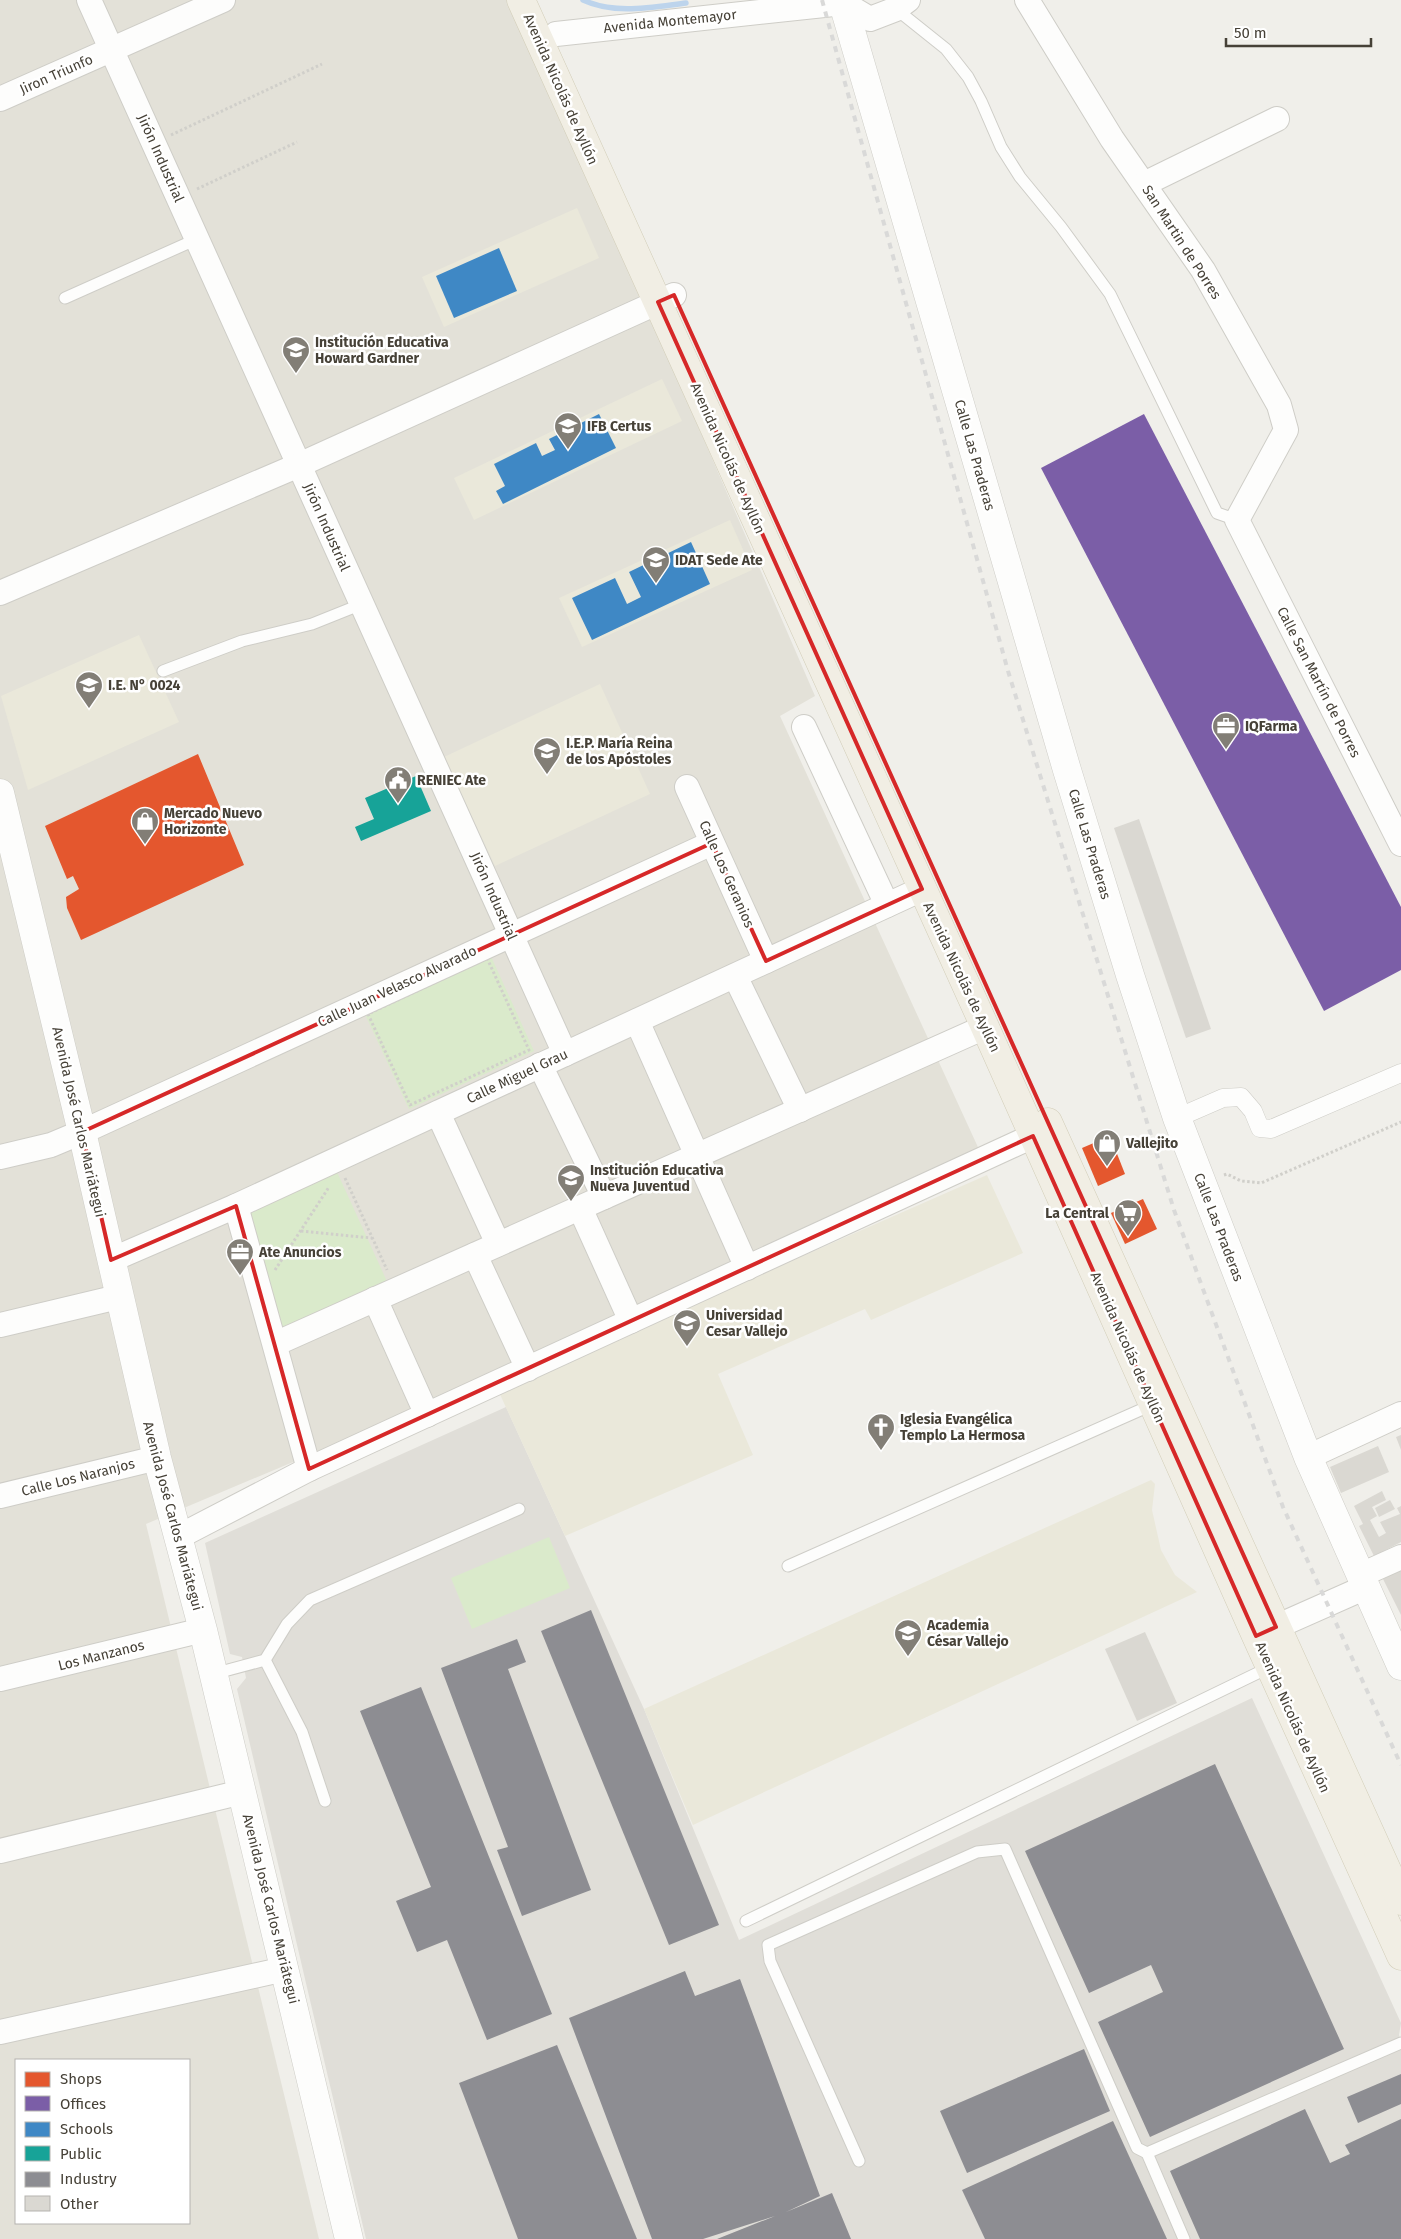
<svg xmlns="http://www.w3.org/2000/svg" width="1401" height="2239" viewBox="0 0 1401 2239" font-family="'Fira Sans',sans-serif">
<rect width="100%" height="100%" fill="#f0efea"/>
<path fill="#e3e1d8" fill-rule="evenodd" d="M0,0H511L567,124L815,696L780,716L988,1169L146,1524L319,2239H0ZM16,2060H189V2223H16Z"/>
<polygon fill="#e0ded8" points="506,1407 644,1709 739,1940 1252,1698 1401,2023 1399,2035 1401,2040 1401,2239 366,2239 237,1689 246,1678 242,1657 230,1654 205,1543"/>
<g fill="#eae8da">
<polygon points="577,208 599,258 444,327 422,277"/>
<polygon points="662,379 682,421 474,520 454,478"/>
<polygon points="730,520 752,570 582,647 559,598"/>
<polygon points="139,635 179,722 28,790 1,696"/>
<polygon points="600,684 650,794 495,866 444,757"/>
<polygon points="987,1175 1023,1253 871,1320 865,1309 718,1374 753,1455 565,1536 498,1390"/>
<polygon points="1151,1480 1155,1484 1152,1510 1161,1550 1175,1575 1197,1592 693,1825 644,1709"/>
</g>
<g fill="#daeacb">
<polygon points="489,952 534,1051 409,1109 363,1010"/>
<polygon points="337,1172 390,1288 278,1338 241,1214"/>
<polygon points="549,1537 570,1588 472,1629 451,1578"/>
</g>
<g fill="#e4572e">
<polygon points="198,754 244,865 81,940 67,908 66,897 79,889 73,876 67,879 45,826"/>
<polygon points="1110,1136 1125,1174 1098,1186 1082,1148"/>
<polygon points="1143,1199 1157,1229 1125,1244 1111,1213"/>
</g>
<polygon fill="#7b5ea7" points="1144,414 1401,907 1401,970 1324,1011 1041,468"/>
<g fill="#3f88c5">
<polygon points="499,248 517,291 454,318 436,276"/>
<polygon points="599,414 616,448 503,504 496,491 505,486 494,464 536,443 542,456 555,450 549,439"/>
<polygon points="691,542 710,584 592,640 572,598 615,578 627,604 641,597 629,572"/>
</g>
<polygon fill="#17a398" points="416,776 431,811 361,841 355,827 374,819 365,798"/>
<g fill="#8d8d92">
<polygon points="591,1610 719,1925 669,1945 541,1631"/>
<polygon points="517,1639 526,1662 508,1669 591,1890 522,1916 497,1850 508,1847 441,1668"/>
<polygon points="421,1687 552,2014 487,2040 447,1940 417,1952 396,1901 431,1887 360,1711"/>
<polygon points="1215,1764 1344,2049 1150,2137 1098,2022 1163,1992 1151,1965 1089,1993 1025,1851"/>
<polygon points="685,1971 695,1996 740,1979 820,2196 786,2212 832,2193 851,2239 717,2239 775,2216 703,2239 652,2239 569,2018"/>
<polygon points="557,2045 637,2239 518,2239 459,2083"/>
<polygon points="1084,2049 1110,2111 967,2173 940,2111"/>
<polygon points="1401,2074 1401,2104 1358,2123 1347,2097"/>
<polygon points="1305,2109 1330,2163 1350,2154 1345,2145 1401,2119 1401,2239 1200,2239 1170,2171"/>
<polygon points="1113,2121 1167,2239 985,2239 962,2190"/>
</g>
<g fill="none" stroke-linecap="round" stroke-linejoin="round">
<path stroke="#bdd4ec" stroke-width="5.5" d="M583,0C615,15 653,7 686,3"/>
</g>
<g fill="#dad8d2">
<polygon points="1139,819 1211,1029 1186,1038 1114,828"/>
<polygon points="1401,1435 1401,1450 1396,1437"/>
<polygon points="1378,1446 1389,1472 1341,1493 1330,1467"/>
<polygon points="1382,1491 1386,1500 1372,1507 1377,1516 1370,1520 1379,1537 1386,1533 1380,1522 1400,1514 1397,1508 1401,1506 1401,1542 1374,1556 1359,1526 1363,1524 1354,1506"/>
<polygon points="1390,1500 1395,1509 1379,1517 1375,1508"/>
<polygon points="1401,1569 1401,1615 1383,1579"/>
<polygon points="1145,1632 1177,1703 1137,1721 1105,1649"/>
</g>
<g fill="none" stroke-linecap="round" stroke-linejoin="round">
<g stroke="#cecdc7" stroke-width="13">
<g id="service">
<polyline points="896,9 946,49 968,77 981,101 1001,147 1020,177 1061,227 1110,294 1217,513 1237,520"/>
<polyline points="65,298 197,239"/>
<polyline points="163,671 242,641 312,624 362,604"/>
<polyline points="788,1566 1154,1404"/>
<polyline points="265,1660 302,1732 325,1801"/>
<polyline points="213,1674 265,1660 287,1624 310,1600 519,1509"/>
<polyline points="746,1921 1270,1667"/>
<polyline points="1147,2153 1184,2239"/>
<polyline points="859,2161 770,1961 768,1945 977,1852 1005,1849 1137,2148 1147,2153 1401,2043"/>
</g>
</g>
<g stroke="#cecdc7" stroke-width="19">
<polyline id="pedestrian" points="1177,1118 1223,1098 1241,1097 1253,1111 1260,1128 1271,1129 1401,1073"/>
</g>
<g stroke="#cecdc7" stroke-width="26">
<g id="minor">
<polyline points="89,0 565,1054"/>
<polyline points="1027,0 1112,139 1203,270 1279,405 1286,430 1237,520 1401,844"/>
<polyline points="556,34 843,3 870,19 896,9 908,0"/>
<polyline points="0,99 223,0"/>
<polyline points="1144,184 1277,119"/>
<polyline points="0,593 299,465 674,295"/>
<polyline points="804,727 887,905"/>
<polyline points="687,787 766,961"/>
<polyline points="735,976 800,1110"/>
<polyline points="637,1021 747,1268"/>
<polyline points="540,1065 604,1197"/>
<polyline points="438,1113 498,1244"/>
<polyline points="0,1157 51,1145 82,1132 712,843"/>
<polyline points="236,1206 309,1469"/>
<polyline points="580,1208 631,1321"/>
<polyline points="475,1255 528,1369"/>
<polyline points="111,1260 236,1206 922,889"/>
<polyline points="375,1299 427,1415"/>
<polyline points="0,1325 118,1297"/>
<polyline points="275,1344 985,1027"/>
<polyline points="1308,1457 1401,1414"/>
<polyline points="0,1496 157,1458"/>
<polyline points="178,1537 309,1469 1033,1136"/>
<polyline points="1361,1575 1401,1557"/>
<polyline points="1260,1634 1366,1587"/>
<polyline points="0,1679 203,1630"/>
<polyline points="0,1851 242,1792"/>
<polyline points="0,2032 285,1969"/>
</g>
</g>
<g stroke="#cecdc7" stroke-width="29">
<g id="tertiary">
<polyline points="842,0 1067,770 1130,975 1177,1118 1308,1457 1401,1666"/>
<polyline points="0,793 82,1132 157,1458 203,1630 349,2239"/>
</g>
</g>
<g stroke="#d2cdb8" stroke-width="29">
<g id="primary">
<polyline points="521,0 985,1027 1256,1636 1401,1956"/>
<polyline points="1048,1122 1401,1901"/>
</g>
</g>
<g stroke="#d0cfca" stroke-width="3" stroke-dasharray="2.5 2.5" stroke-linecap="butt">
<polyline points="171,135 322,64"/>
<polyline points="197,189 297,142"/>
<polygon points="487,958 529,1050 410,1105 368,1014"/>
<polyline points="1224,1175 1227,1174 1241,1181 1261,1183 1401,1122"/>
<polyline points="345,1178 387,1270"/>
<polyline points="301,1231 372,1238"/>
<polyline points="275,1270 329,1187"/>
</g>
<use href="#service" stroke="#fdfdfc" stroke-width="11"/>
<use href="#pedestrian" stroke="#fdfdfc" stroke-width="18"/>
<use href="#minor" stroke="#fdfdfc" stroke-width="24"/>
<use href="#tertiary" stroke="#fdfdfc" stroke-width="28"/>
<use href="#primary" stroke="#f1eee4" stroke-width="28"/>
<polyline stroke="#d9d9d8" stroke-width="4" stroke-dasharray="6 6" stroke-linecap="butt" points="822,0 1008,671 1174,1210 1283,1507 1401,1765"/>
</g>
<path fill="none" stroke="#d62828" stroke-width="4" stroke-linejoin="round" d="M674,295L1276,1627L1256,1636L1033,1136L309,1469L236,1206L111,1260L82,1132L712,843L766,961L922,889L658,302Z"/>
<defs>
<g id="school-pin" transform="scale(1.4375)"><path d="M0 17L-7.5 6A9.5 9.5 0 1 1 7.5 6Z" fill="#827e76" stroke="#fff"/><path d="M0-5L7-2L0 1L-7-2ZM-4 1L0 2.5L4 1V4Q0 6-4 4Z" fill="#fff"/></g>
<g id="university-pin" transform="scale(1.4375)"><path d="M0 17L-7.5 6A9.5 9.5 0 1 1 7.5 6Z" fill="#827e76" stroke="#fff"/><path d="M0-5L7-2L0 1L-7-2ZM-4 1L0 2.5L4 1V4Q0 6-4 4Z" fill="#fff"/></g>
<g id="office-pin" transform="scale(1.4375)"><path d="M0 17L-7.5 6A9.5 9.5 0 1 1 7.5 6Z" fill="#827e76" stroke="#fff"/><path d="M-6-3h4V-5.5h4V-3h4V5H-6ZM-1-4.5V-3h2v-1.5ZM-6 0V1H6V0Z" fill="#fff"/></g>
<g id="civic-pin" transform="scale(1.4375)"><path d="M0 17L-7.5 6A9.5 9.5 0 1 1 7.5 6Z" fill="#827e76" stroke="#fff"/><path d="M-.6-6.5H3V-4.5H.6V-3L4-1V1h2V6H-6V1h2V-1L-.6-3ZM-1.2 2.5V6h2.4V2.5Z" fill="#fff"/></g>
<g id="shop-pin" transform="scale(1.4375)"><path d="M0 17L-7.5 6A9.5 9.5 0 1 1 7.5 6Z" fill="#827e76" stroke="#fff"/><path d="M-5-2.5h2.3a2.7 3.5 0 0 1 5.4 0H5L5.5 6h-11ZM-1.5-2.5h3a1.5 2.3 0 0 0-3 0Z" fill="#fff"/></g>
<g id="supermarket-pin" transform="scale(1.4375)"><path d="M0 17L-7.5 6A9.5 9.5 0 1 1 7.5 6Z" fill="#827e76" stroke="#fff"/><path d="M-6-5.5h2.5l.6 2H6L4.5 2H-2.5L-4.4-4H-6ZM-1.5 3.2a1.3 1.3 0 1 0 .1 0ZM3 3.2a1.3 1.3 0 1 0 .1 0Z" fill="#fff"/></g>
<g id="church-pin" transform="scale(1.4375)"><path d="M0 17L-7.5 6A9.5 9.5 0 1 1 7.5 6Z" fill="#827e76" stroke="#fff"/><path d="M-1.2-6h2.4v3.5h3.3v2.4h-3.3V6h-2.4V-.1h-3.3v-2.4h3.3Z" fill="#fff"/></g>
</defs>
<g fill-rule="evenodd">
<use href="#school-pin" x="296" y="350"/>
<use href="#university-pin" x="568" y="426"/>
<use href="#university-pin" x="656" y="560"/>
<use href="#school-pin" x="89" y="685"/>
<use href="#office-pin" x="1226" y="726"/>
<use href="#school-pin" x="547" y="751"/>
<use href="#civic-pin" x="398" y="780"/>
<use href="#shop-pin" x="145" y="821"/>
<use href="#shop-pin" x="1107" y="1143"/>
<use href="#school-pin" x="571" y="1178"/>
<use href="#supermarket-pin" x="1128" y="1213"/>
<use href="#office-pin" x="240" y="1252"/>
<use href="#university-pin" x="687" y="1323"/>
<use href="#church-pin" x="881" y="1427"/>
<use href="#school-pin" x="908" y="1633"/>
</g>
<g text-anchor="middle" stroke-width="5" stroke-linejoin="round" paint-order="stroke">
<g font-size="14" fill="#464137" stroke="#fff">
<text transform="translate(670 21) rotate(-6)" y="5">Avenida Montemayor</text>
<text transform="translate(56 74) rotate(-24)" y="5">Jiron Triunfo</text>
<text transform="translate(561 89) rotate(66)" y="5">Avenida Nicolás de Ayllón</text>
<text transform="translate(161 158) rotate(66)" y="5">Jirón Industrial</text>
<text transform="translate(1182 242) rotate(57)" y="5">San Martin de Porres</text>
<text transform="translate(975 455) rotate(74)" y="5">Calle Las Praderas</text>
<text transform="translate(728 458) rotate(66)" y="5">Avenida Nicolás de Ayllón</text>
<text transform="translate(327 527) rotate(66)" y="5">Jirón Industrial</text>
<text transform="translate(1319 682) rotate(63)" y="5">Calle San Martín de Porres</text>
<text transform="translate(1090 844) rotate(73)" y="5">Calle Las Praderas</text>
<text transform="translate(727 874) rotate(66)" y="5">Calle Los Geranios</text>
<text transform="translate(494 896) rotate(66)" y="5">Jirón Industrial</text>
<text transform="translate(962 977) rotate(65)" y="5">Avenida Nicolás de Ayllón</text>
<text transform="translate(397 986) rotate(-25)" y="5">Calle Juan Velasco Alvarado</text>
<text transform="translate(517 1076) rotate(-25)" y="5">Calle Miguel Grau</text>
<text transform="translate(79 1122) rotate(77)" y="5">Avenida José Carlos Mariátegui</text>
<text transform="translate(1219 1227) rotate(69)" y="5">Calle Las Praderas</text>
<text transform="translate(1128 1347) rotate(66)" y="5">Avenida Nicolás de Ayllón</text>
<text transform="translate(78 1477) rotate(-14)" y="5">Calle Los Naranjos</text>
<text transform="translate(173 1516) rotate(75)" y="5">Avenida José Carlos Mariátegui</text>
<text transform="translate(101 1655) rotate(-14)" y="5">Los Manzanos</text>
<text transform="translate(1293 1717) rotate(66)" y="5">Avenida Nicolás de Ayllón</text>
<text transform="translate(271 1909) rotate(76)" y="5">Avenida José Carlos Mariátegui</text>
</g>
<g font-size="14" font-weight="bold" fill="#464137" stroke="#fff" text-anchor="start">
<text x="315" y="347">Institución Educativa<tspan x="315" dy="16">Howard Gardner</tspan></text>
<text x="587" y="431">IFB Certus</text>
<text x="675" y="565">IDAT Sede Ate</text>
<text x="108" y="690">I.E. N° 0024</text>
<text x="1245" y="731">IQFarma</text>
<text x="566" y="748">I.E.P. María Reina<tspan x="566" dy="16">de los Apóstoles</tspan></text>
<text x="417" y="785">RENIEC Ate</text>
<text x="164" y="818">Mercado Nuevo<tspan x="164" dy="16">Horizonte</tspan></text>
<text x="1126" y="1148">Vallejito</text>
<text x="590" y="1175">Institución Educativa<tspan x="590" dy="16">Nueva Juventud</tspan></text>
<text x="1109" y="1218" text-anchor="end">La Central</text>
<text x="259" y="1257">Ate Anuncios</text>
<text x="706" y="1320">Universidad<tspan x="706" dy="16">Cesar Vallejo</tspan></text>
<text x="900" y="1424">Iglesia Evangélica<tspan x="900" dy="16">Templo La Hermosa</tspan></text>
<text x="927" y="1630">Academia<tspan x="927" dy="16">César Vallejo</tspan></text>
</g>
</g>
<rect x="15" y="2059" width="175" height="165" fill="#ffffff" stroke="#b5b3af"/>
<rect x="25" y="2072" width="25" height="15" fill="#e4572e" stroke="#b5b3af"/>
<text x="60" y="2084" font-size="15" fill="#464137">Shops</text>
<rect x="25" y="2096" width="25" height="15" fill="#7b5ea7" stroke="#b5b3af"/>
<text x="60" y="2109" font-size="15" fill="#464137">Offices</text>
<rect x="25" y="2122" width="25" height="15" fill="#3f88c5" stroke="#b5b3af"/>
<text x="60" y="2134" font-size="15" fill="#464137">Schools</text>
<rect x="25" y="2146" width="25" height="15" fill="#17a398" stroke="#b5b3af"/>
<text x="60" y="2159" font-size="15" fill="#464137">Public</text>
<rect x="25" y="2172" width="25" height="15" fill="#8d8d92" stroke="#b5b3af"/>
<text x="60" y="2184" font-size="15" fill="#464137">Industry</text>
<rect x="25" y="2196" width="25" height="15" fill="#dad8d2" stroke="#b5b3af"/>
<text x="60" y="2209" font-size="15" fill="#464137">Other</text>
<path d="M1226 38v8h145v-8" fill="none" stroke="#464137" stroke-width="2.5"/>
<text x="1234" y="38" font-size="15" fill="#464137" stroke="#ffffff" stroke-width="4" paint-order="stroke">50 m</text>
</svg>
